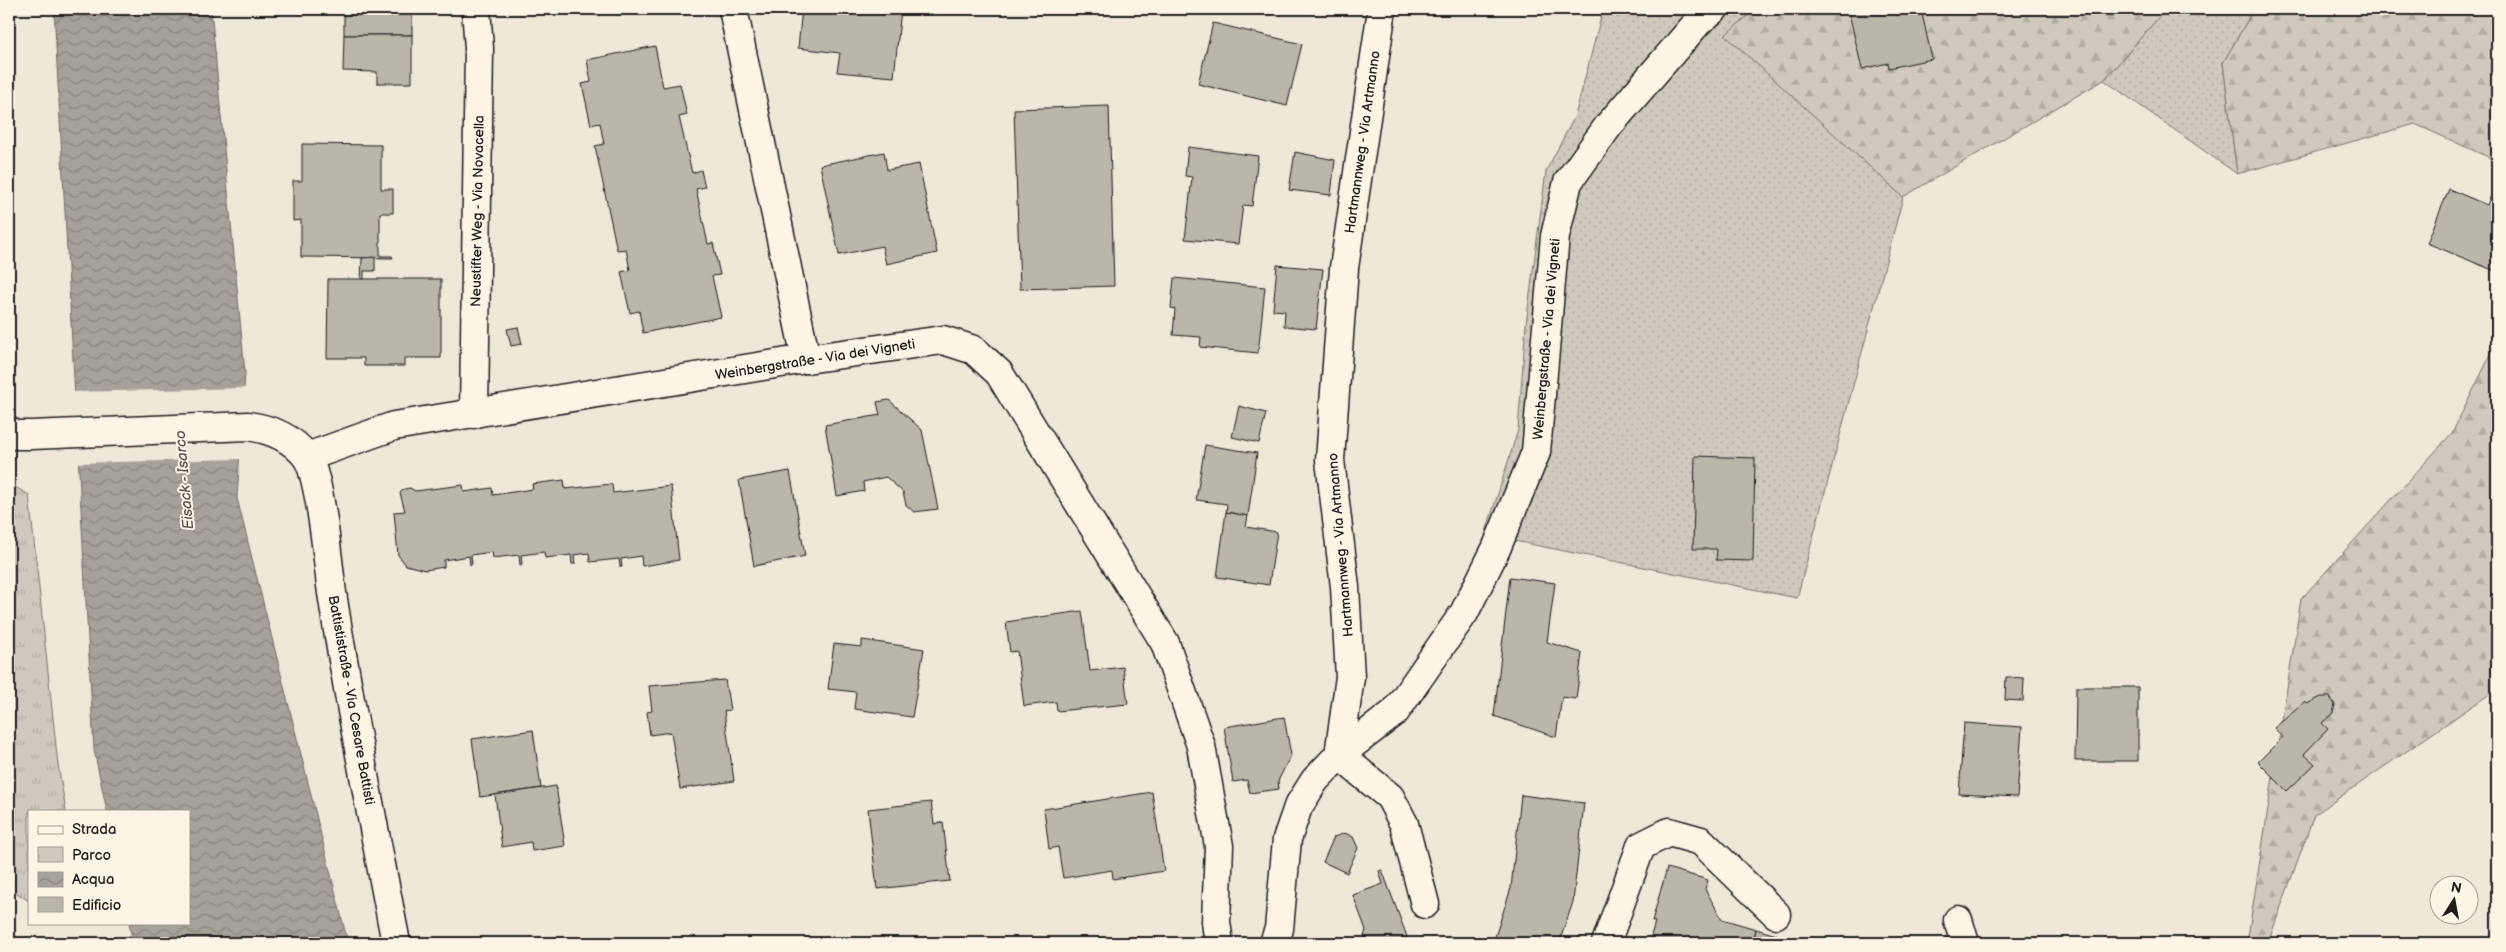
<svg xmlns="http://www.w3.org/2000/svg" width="2506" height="952" viewBox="0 0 2506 952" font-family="'Balsamiq Sans',sans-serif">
<defs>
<pattern id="grass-dots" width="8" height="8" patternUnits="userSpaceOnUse" patternTransform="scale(1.25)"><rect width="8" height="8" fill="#cfcabd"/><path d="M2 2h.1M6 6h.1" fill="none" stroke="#b1ada2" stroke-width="1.8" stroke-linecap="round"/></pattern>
<pattern id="forest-firs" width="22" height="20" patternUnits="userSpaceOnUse" patternTransform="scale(1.25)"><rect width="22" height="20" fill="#cfcabd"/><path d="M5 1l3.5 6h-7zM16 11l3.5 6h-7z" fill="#b1ada2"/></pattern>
<pattern id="park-tufts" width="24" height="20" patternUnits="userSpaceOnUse" patternTransform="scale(1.25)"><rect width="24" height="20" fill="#cfcabd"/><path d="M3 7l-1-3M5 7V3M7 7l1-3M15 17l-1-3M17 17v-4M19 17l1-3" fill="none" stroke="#b1ada2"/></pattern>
<pattern id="water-waves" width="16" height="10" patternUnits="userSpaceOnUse" patternTransform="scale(1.25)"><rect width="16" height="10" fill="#a7a299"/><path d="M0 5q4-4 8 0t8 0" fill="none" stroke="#87837c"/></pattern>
</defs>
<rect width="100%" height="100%" fill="#eee8d9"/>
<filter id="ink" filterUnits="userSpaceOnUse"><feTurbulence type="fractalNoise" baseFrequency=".02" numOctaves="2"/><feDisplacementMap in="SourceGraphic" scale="10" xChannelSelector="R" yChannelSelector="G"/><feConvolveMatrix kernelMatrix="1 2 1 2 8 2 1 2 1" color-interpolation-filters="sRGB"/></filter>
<g filter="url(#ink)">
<g fill="url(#grass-dots)" stroke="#76736c">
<polygon points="1603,9 1756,9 1726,35 1903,197 1797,598 1485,535 1518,430 1526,324 1546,171 1575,116"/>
<polygon points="2166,9 2254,9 2223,63 2237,174 2104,80"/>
</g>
<g fill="url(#forest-firs)" stroke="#76736c">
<polygon points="1756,9 2166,9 2104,80 1903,197 1725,35"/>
<polygon points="2254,9 2497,9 2497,161 2415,124 2237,174 2223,63"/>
<polygon points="2497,342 2497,689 2314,815 2268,943 2247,943 2301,599 2452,433"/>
</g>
<polygon fill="url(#park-tufts)" stroke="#76736c" points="17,488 29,495 58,765 66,811 29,811 29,901 9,888 9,491"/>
<polygon fill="url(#water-waves)" stroke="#6f6c67" points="54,9 211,9 245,373 237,498 348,943 133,943 129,923 189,923 189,811 107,811 94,750"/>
<polygon fill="#eee8d9" points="247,388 242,459 75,463 72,392"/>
<g fill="#bab6aa" stroke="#1c1c1c">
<rect x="344" y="9" width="68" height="26"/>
<polygon points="802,9 901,9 894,77 837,72 840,53 798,48"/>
<polygon points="1848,9 1921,9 1932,59 1889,68 1888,63 1862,69"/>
<polygon points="1213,23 1302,44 1287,106 1198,84"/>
<polygon points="344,35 412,35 412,83 377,83 377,72 343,71"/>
<polygon points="655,46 663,87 680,84 687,115 679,117 692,173 701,170 705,187 696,189 708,244 713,243 720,275 712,276 721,317 643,333 639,311 630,313 621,272 630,270 626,249 617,250 595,146 604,144 600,123 591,125 582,84 591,82 587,60"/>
<polygon points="1109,106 1114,286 1020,289 1014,109"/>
<polygon points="302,144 381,145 381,189 393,189 393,213 380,213 380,256 392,256 393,258 301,257 301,220 293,221 293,181 302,181"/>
<polygon points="1188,147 1258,156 1252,206 1243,205 1238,244 1185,239 1192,177 1185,176"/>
<polygon points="884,152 887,170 919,164 937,253 886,264 882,246 839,255 820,165"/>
<polygon points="1295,152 1335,160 1331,195 1289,190"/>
<polygon points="2449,189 2487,205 2494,189 2497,190 2497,266 2495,271 2427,243"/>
<polygon points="375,257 375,271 364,271 364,279 361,279 362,258"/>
<polygon points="1277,265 1323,269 1316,329 1284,326 1285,311 1273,310"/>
<polygon points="1174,278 1265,287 1258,353 1200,347 1201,337 1173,335 1175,309 1171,308"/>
<polygon points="328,279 441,279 441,358 404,358 404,366 364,366 364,358 327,358"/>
<polygon points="518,327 522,344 511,346 507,329"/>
<polygon points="889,400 922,430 938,509 914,512 906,505 903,492 886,477 863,482 864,491 837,496 825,425 880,415 877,402"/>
<polygon points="1239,406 1266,413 1259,443 1232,437"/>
<polygon points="1205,445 1257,453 1248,516 1226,512 1227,504 1196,500"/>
<polygon points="1695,456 1755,458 1753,561 1716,560 1717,549 1693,549"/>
<polygon points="790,471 805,556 754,566 739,480"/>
<polygon points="564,480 565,489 612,484 613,493 671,486 679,560 642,566 641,556 621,559 622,567 620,567 619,559 590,562 589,553 574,555 575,564 572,564 571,555 545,558 544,552 521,555 522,564 520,565 519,555 493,558 492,552 471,555 472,564 470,565 469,556 444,560 444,567 425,570 406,565 398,555 394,512 405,511 400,493 404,489 410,488 415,491 463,485 464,492 492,488 493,495 533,489 532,484"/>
<polygon points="1226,512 1248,516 1246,527 1277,532 1269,585 1217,577"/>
<polygon points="1510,577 1555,583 1547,642 1582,653 1576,699 1562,697 1556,737 1494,716"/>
<polygon points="1082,611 1090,671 1123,667 1128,704 1057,711 1056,702 1024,706 1017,651 1010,652 1006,622"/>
<polygon points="862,640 924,649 912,717 854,709 856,692 828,689 834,644 862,647"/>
<polygon points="2006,677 2024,678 2023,701 2005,700"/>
<polygon points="725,680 730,710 724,711 734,781 680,789 671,732 650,735 647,712 652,711 649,686"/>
<polygon points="2076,687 2138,687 2138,761 2075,761"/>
<polygon points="2321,697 2330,697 2335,705 2333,713 2322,723 2328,729 2304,754 2315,764 2287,791 2258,762 2283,737 2274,728 2305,702 2307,704"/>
<polygon points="1284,717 1291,755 1278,781 1279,789 1250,793 1247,780 1233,782 1224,727"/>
<polygon points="1964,723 2022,727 2017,797 1959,794"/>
<polygon points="533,730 541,788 480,797 472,739"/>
<polygon points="556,786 565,846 532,851 531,842 502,847 495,795"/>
<polygon points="1152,792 1164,871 1113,879 1112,870 1063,878 1058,847 1049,849 1044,809"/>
<polygon points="1521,795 1584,803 1573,902 1559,943 1493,943 1511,888"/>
<polygon points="931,802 934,824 943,822 950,881 877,889 868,809"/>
<polygon points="1345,833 1353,837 1358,848 1347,873 1323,862 1334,837"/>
<polygon points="1667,868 1708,880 1705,889 1722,919 1756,929 1753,943 1660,943 1650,939 1655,922 1652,921"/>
<polygon points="1382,870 1409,942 1409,943 1362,943 1366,930 1353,895 1383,884 1379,871"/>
<polygon points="1756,929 1787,938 1785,943 1753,943"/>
</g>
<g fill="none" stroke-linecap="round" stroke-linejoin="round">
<g stroke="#1c1c1c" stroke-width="31">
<g id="minor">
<polyline points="733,9 806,359"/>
<polyline points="474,414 479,48 476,9"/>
<path d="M9,431L15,435H31L248,426C271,429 291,437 306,456C321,476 328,565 332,593C350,710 374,827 396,943"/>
<polyline points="307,457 394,426 806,359 943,340 974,350 999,373 1165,643 1201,746 1219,846 1216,922 1219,943"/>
<polyline points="1339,755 1350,677 1345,587 1330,460 1344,268 1382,9"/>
<polyline points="1339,755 1390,797 1404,824 1425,904"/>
<polyline points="1958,920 1965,943"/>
<polyline points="1274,943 1279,929 1287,839 1298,807 1315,780 1339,755 1395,712 1464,613 1496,549 1536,452 1555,236 1568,182 1609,125 1698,22 1714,9"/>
<polyline points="1606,943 1641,846 1669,832 1701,841 1776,914"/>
</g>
</g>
<use href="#minor" stroke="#fcf5e5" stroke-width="28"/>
</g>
</g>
<g text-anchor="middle" stroke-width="4" stroke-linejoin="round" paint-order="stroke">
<g font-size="14" fill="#1c1c1c" stroke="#fcf5e5">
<text transform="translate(1362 142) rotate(-82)" y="5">Hartmannweg - Via Artmanno</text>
<text transform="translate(477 211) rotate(-89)" y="5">Neustifter Weg - Via Novacella</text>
<text transform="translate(1546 339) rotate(-85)" y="5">Weinbergstraße - Via dei Vigneti</text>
<text transform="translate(815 359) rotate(-9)" y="5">Weinbergstraße - Via dei Vigneti</text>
<text transform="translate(1340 545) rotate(-95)" y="5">Hartmannweg - Via Artmanno</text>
<text transform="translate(352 700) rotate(80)" y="5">Battististraße - Via Cesare Battisti</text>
</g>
<g font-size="15" font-style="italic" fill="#5b5854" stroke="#fcf5e5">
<text transform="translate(184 480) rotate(-95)" y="5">Eisack - Isarco</text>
</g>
</g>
<rect width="2506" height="952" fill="none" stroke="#fcf5e5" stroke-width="30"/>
<rect x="15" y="15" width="2476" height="922" fill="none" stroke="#1c1c1c" stroke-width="2" filter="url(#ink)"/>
<rect x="28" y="810" width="162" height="115" fill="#fcf5e5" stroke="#a29e95"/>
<rect x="38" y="826" width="25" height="8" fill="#fcf5e5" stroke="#a29e95"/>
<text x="72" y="834" font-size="15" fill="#1c1c1c">Strada</text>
<rect x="38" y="847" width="25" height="15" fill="url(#park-tufts)" stroke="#a29e95"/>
<text x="72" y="860" font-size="15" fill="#1c1c1c">Parco</text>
<rect x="38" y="872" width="25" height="15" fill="url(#water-waves)" stroke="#a29e95"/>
<text x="72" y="884" font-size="15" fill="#1c1c1c">Acqua</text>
<rect x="38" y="897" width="25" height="15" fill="#bab6aa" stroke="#a29e95"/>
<text x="72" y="910" font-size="15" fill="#1c1c1c">Edificio</text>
<g transform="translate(2454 900) rotate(11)"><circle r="24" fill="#fcf5e5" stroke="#a29e95"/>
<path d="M0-4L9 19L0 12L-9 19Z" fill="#1c1c1c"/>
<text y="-8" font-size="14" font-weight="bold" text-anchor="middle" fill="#1c1c1c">N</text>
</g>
</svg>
